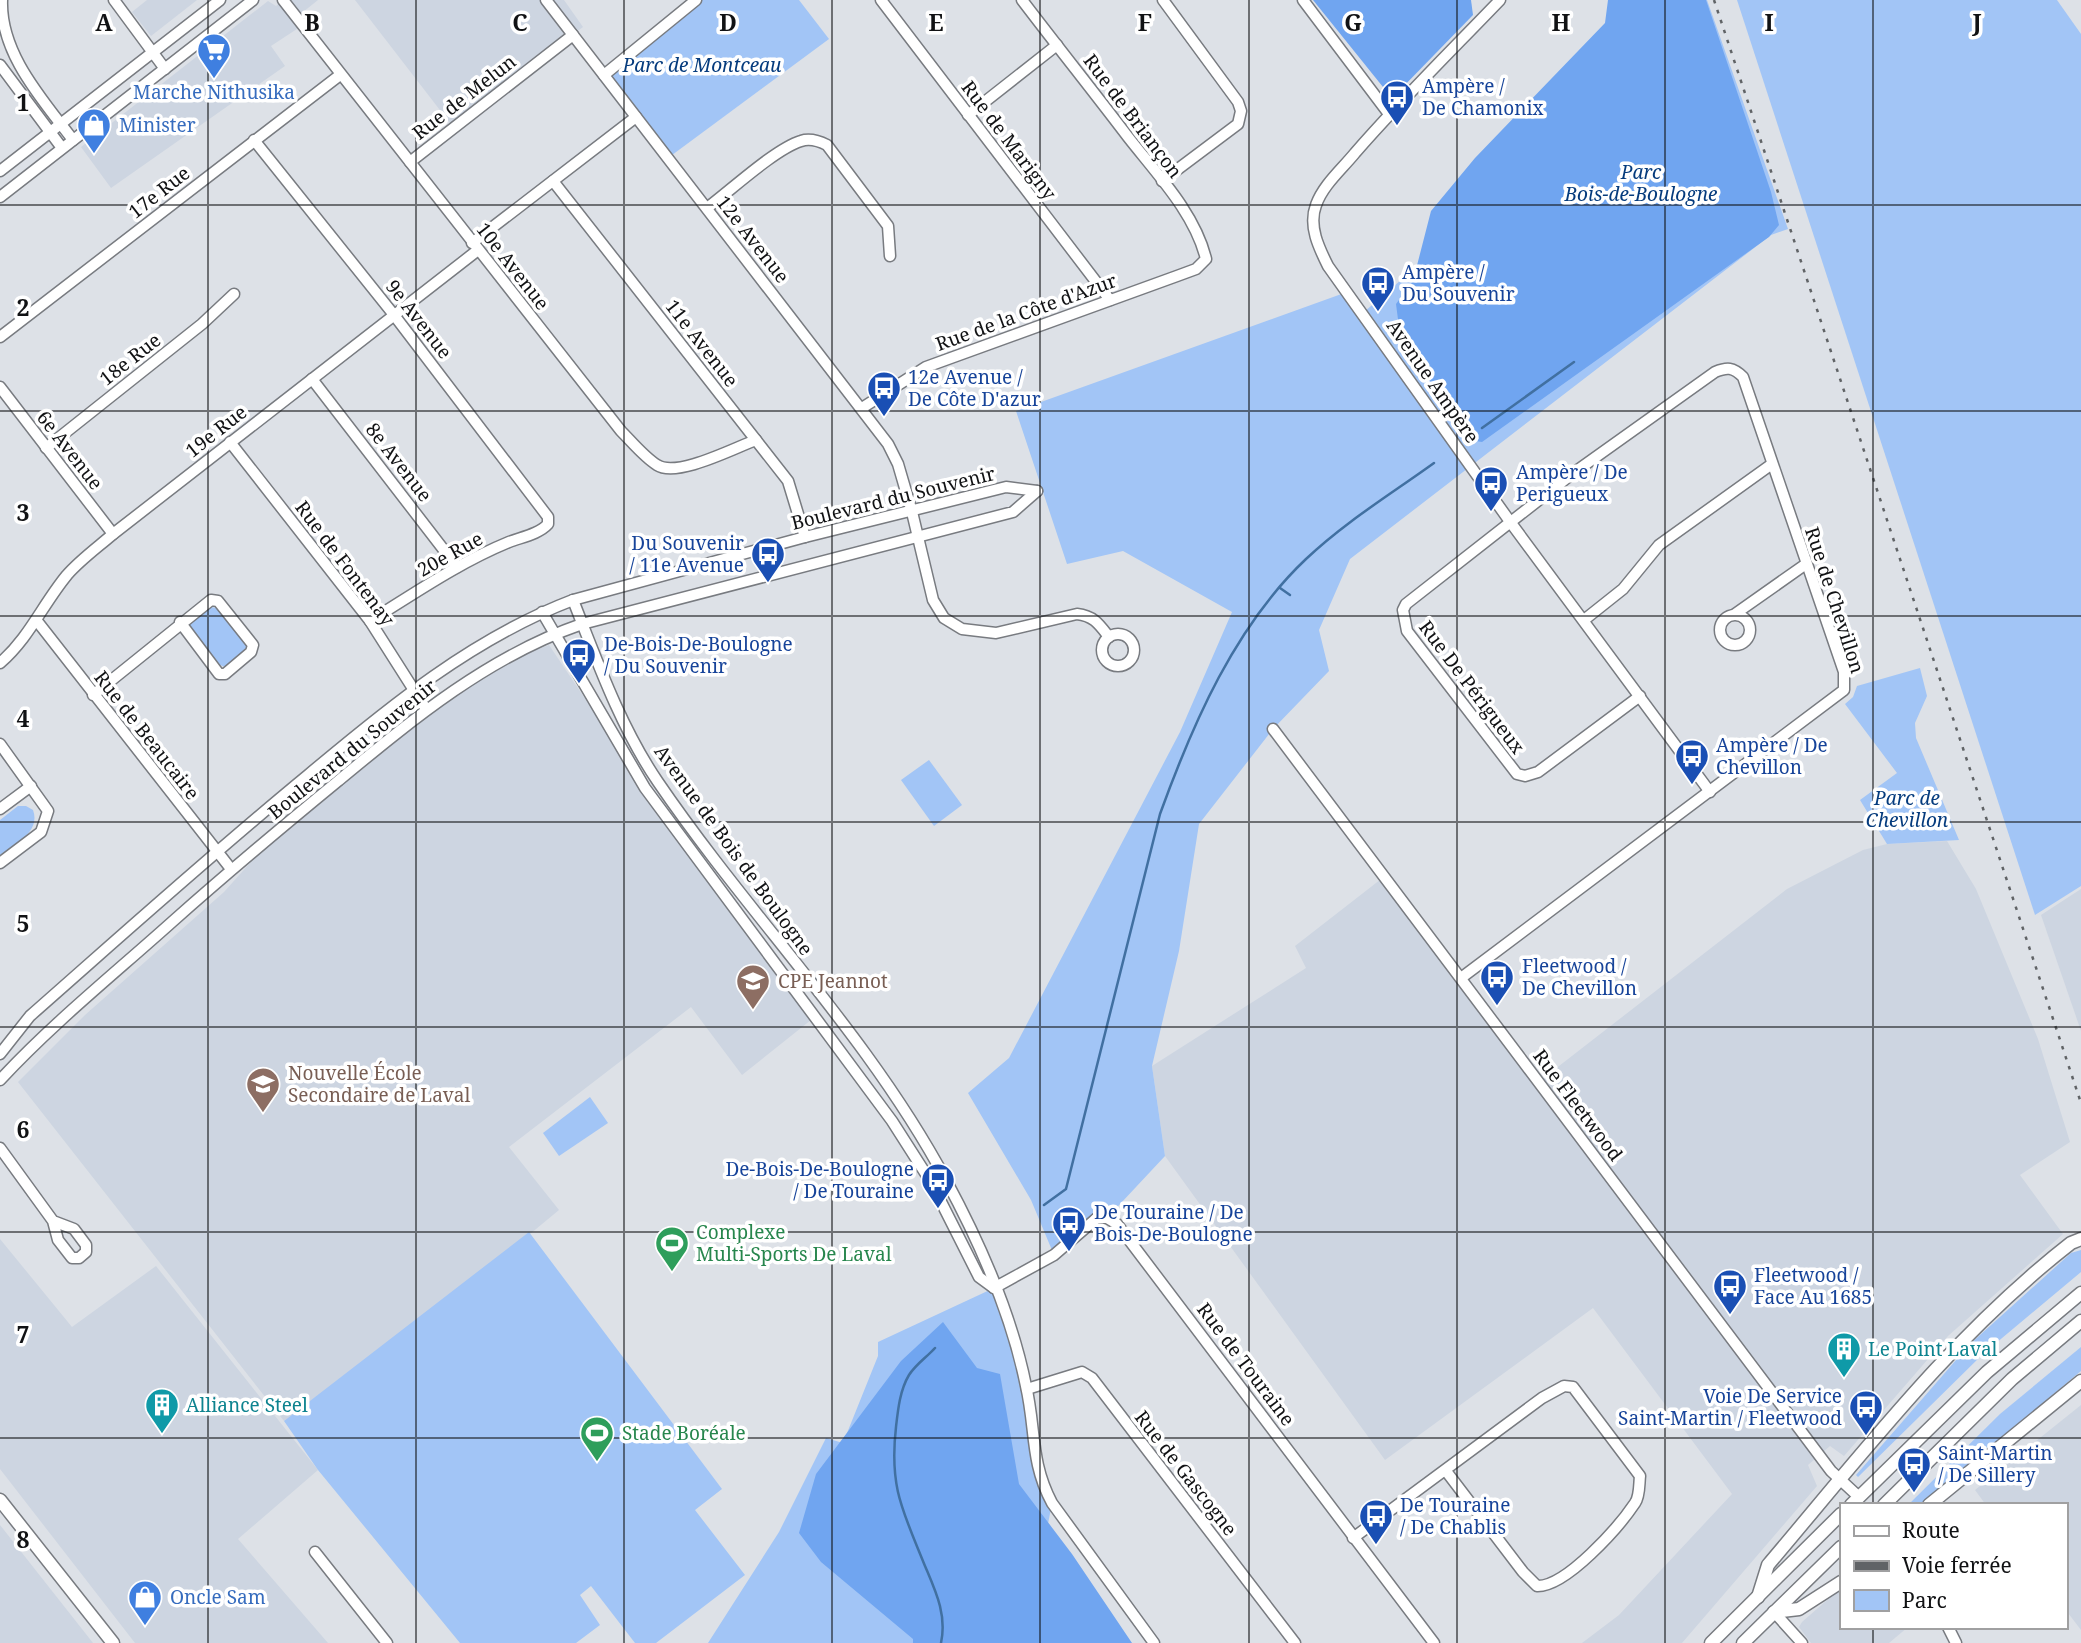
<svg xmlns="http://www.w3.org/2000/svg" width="2081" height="1643" viewBox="0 0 2081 1643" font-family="'Noto Serif',serif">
<rect width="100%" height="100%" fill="#dde1e7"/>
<g fill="#cdd5e1">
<polygon points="147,0 197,0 151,36 132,12"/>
<polygon points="283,0 318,0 303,12 303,25 271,46 285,66 111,188 81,147 268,1 276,6"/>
<polygon points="355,0 564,0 583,27 453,127"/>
<polygon points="549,645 664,816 816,1016 742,1075 691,1007 509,1147 559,1210 494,1264 284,1421 18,1082 85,1015 224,892 266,845 264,842 486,669"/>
<polygon points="1947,841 1976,889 2038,1039 2070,1142 2020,1175 2063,1234 1948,1336 1844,1456 1830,1446 1808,1465 1817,1486 1682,1643 1582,1643 1619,1615 1732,1494 1593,1308 1385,1460 1165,1156 1152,1066 1306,968 1295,946 1385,876 1541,1080 1787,889 1863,850 1887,844"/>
<polygon points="2081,889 2081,1031 2041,915"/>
<polygon points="0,1239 72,1327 156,1266 318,1470 238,1539 328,1643 135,1643 0,1469"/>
<polygon points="2081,1405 2081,1630 2065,1609 2065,1505 1986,1505 1975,1490"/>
<polygon points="0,1525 93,1643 0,1643"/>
<polygon points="1841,1588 1841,1627 1908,1627 1889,1643 1811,1643 1799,1627 1802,1622"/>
</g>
<g fill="#a2c5f6">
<polygon points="696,0 799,0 829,39 668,158 604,75"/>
<polygon points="1702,0 1707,0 1788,229 1771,235 1350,559 1319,630 1329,671 1273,729 1199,824 1179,951 1152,1066 1165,1156 1107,1218 1097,1218 1054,1255 1031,1200 968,1093 1009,1058 1180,732 1232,612 1123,551 1067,564 1016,411 1347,292 1364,312 1438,248"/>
<polygon points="1737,0 2057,0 2081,34 2081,886 2035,915"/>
<polygon points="210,607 217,608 247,645 248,650 225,667 220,665 189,627 190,621"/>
<polygon points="1920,668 1927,696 1915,723 1916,738 1959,840 1887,844 1860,800 1897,773 1845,704 1853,697 1857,686"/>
<polygon points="929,760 962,805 934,826 901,780"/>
<path d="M18,806H26L33,810C41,832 15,844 0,855V820Z"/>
<polygon points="590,1097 608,1123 559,1156 543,1133"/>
<polygon points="529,1232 722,1489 695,1510 745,1575 656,1643 635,1643 591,1586 580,1595 600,1625 576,1643 460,1643 318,1470 284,1421"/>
<polygon points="2081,1250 2081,1272 1983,1354 1858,1477 1856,1475 1970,1344 2071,1253"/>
<polygon points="994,1288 1017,1347 1029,1421 1052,1503 1031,1613 1012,1643 708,1643 779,1532 826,1438 843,1443 878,1356 878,1342"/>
<polygon points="2081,1347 2081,1371 1921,1505 1908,1505 2000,1414"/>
</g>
<g fill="#70a5f0">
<polygon points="1313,0 1471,0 1473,15 1399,91 1387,92"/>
<polygon points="1608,0 1706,0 1771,192 1779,225 1769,237 1482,442 1463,439 1399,327 1396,304 1413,281 1431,211 1475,158 1605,23"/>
<polygon points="943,1322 977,1368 1000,1374 1019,1484 1072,1554 1132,1643 913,1643 913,1639 821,1562 799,1533 816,1474 901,1361"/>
</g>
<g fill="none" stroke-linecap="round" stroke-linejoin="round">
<g stroke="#4170a1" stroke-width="2.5">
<polyline points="1482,428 1574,362"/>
<polyline points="1280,588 1290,595"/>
<path d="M1044,1205L1066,1189L1160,814C1193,723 1235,626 1306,559C1345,522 1391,494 1434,463"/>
<path d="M935,1348C927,1357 916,1364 909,1375C900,1390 898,1409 896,1427C889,1488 903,1511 925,1566C936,1592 947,1615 941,1643"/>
</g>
<g stroke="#787b80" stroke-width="13">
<g id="minor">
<path d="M2,0C0,54 43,100 73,140"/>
<polyline points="114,0 165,69"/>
<path d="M283,0L621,431C632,442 644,457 657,465C677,478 734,448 756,440"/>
<path d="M546,0L888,444L898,464L912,512L933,600L944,618L962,629L996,633L1077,614C1094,616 1099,624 1109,637"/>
<polyline points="881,0 1110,300"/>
<polyline points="1303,0 1389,114"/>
<path d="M1500,0C1451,51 1401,100 1355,153C1342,169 1323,185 1316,205C1308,226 1319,248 1328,266L1511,523L1710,792"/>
<polyline points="0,65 62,148"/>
<polyline points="604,75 696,0"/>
<polyline points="968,115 1057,45"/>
<path d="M254,140L394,315L548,517V524C539,534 522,537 509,542C460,562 415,593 370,621"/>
<polyline points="410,162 573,35"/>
<polyline points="0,171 220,0"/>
<polyline points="553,181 788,481 805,537"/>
<polyline points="1162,181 1238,124 1241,111 1238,102 1163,0"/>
<polyline points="0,197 253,0"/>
<path d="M707,208C730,191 775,149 801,141C810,138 819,141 827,145L888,226L890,256"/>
<polyline points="472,243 636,117"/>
<polyline points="0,337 340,75"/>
<polyline points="312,379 457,567"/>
<polyline points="0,387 113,534"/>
<path d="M862,408L926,367L1177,276L1196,269L1206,259C1195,213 1156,173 1128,137C1093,91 1057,46 1022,0"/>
<polyline points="230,442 370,621 426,709"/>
<polyline points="46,448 202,324 234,294"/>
<path d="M573,600C597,661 621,728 658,782C750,917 869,1036 946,1180C980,1243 1012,1316 1026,1386C1036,1429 1030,1462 1052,1503L1154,1643"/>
<polyline points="542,612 645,788 892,1121 931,1182 979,1277 994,1288"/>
<polyline points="1735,614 1806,564"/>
<circle cx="1735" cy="630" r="15"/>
<polyline points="1584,620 1623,589 1659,545 1772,464"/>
<polyline points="37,621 231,869"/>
<circle cx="1118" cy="650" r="16"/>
<path d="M0,663C29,638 43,604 67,575C80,560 98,547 113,534L478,250"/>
<polyline points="93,695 211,600 218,601 253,645 251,652 225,674 219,674 180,622"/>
<polyline points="1273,729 1831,1471 1859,1497"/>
<polyline points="0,744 48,811 41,832 0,863"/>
<polyline points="0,809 31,786"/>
<path d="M1461,978L1844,690V672L1743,377C1733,367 1727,367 1715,372L1572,474L1406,604L1403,610L1407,631L1517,774L1525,776L1538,772L1640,696"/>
<path d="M0,1054L30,1016C122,935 213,853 308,775C389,707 473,638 573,600L805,537L1006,487L1037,491"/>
<path d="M0,1080C53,1023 114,974 172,922C226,874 282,827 338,781C413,719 489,656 582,624L1013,512L1037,491"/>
<polyline points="0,1148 53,1221 58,1240 72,1258 79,1258 86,1252 86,1245 74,1229 53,1221"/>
<polyline points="994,1288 1054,1255 1097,1218 1107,1218 1117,1224 1434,1643"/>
<polyline points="1027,1389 1082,1372 1092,1378 1295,1643"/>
<path d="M1353,1538L1542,1398L1564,1386L1573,1387L1640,1476C1639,1484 1640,1496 1635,1503C1619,1527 1566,1587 1537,1586L1523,1572L1446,1471"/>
<polyline points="315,1552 387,1643"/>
<polyline points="1774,1612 1802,1643"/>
<polyline points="1948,1627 1956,1643"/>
</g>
</g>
<g stroke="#787b80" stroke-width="15">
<g id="major">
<polyline points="0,1500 113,1643"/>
<polyline points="1851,1505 1987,1372 2081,1293"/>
<polyline points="1884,1505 2012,1379 2081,1321"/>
<polyline points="1929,1505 2081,1381"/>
<path d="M1758,1597L1768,1565C1863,1453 1953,1335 2071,1243L2081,1239"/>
<polyline points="1774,1612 1799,1609 1841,1582"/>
<polyline points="1711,1643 1841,1514"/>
<polyline points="1743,1643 1841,1547"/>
</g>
</g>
<use href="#minor" stroke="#fff" stroke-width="10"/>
<use href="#major" stroke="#fff" stroke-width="12"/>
<polyline stroke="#606366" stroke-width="2.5" stroke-dasharray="3.5 7" stroke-linecap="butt" points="1714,0 2081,1103"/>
</g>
<path fill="none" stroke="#111214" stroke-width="2" stroke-opacity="0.55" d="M208,0V1643M416,0V1643M624,0V1643M832,0V1643M1040,0V1643M1249,0V1643M1457,0V1643M1665,0V1643M1873,0V1505M0,205H2081M0,411H2081M0,616H2081M0,822H2081M0,1027H2081M0,1232H2081M0,1438H2081M1873,1627V1643"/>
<defs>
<g id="supermarket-pin" transform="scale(1.75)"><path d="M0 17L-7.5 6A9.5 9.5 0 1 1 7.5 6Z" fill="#3f7fe0" stroke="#fff"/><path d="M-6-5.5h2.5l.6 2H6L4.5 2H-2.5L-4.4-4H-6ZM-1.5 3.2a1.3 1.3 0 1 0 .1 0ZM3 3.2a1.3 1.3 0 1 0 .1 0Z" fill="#fff"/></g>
<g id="bus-pin" transform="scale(1.75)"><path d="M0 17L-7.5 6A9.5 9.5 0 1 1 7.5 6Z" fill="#1a4fb4" stroke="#fff"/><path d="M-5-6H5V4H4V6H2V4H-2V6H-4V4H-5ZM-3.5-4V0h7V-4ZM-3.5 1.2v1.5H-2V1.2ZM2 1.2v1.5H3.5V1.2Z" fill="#fff"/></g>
<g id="shop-pin" transform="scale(1.75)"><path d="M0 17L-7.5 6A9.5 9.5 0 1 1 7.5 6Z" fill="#3f7fe0" stroke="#fff"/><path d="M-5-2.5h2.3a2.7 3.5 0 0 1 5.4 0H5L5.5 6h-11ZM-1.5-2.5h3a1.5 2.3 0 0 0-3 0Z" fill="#fff"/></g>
<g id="school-pin" transform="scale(1.75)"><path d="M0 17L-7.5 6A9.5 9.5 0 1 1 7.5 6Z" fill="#8d6e63" stroke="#fff"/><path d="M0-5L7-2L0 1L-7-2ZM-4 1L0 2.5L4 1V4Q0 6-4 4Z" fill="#fff"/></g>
<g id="stadium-pin" transform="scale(1.75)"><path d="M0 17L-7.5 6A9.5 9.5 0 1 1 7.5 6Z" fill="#2e9e5b" stroke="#fff"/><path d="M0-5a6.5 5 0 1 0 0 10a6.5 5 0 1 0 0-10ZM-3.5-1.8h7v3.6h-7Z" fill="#fff"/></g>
<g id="building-pin" transform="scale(1.75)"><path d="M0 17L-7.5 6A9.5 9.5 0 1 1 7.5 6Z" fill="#0f9aa8" stroke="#fff"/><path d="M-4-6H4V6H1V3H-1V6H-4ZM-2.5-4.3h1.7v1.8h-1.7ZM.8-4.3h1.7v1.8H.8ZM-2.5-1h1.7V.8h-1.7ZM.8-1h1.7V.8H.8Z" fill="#fff"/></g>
</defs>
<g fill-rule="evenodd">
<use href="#supermarket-pin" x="214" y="50"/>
<use href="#bus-pin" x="1397" y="97"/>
<use href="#shop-pin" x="94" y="125"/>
<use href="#bus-pin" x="1378" y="283"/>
<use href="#bus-pin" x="884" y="388"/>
<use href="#bus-pin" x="1491" y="483"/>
<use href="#bus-pin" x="768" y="554"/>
<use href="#bus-pin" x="579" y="655"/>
<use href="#bus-pin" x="1692" y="756"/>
<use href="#bus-pin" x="1497" y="977"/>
<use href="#school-pin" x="753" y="981"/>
<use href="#school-pin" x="263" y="1084"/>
<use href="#bus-pin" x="938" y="1180"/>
<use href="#bus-pin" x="1069" y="1223"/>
<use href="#stadium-pin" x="672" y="1243"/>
<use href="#bus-pin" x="1730" y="1286"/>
<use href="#building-pin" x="1844" y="1349"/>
<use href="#building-pin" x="162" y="1405"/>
<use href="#bus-pin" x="1866" y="1407"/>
<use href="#stadium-pin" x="597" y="1433"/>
<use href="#bus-pin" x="1914" y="1464"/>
<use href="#bus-pin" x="1376" y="1516"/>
<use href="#shop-pin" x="145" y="1597"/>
</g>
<g text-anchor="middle" stroke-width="7" stroke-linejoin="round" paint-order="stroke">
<g font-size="19" font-style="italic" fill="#053b7d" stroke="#fff">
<text x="702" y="72">Parc de Montceau</text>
<text x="1641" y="179">Parc<tspan x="1641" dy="22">Bois-de-Boulogne</tspan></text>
<text x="1907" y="805">Parc de<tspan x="1907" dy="22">Chevillon</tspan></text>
</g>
<g font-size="19" fill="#164399" stroke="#fff" text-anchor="start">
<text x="1422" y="93">Ampère /<tspan x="1422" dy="22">De Chamonix</tspan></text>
<text x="1402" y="279">Ampère /<tspan x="1402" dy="22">Du Souvenir</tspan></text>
<text x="908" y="384">12e Avenue /<tspan x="908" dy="22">De Côte D'azur</tspan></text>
<text x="1516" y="479">Ampère / De<tspan x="1516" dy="22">Perigueux</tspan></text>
<text x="744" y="550" text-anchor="end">Du Souvenir<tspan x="744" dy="22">/ 11e Avenue</tspan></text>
<text x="604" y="651">De-Bois-De-Boulogne<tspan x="604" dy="22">/ Du Souvenir</tspan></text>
<text x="1716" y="752">Ampère / De<tspan x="1716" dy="22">Chevillon</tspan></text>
<text x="1522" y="973">Fleetwood /<tspan x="1522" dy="22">De Chevillon</tspan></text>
<text x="914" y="1176" text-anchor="end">De-Bois-De-Boulogne<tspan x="914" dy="22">/ De Touraine</tspan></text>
<text x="1094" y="1219">De Touraine / De<tspan x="1094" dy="22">Bois-De-Boulogne</tspan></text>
<text x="1754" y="1282">Fleetwood /<tspan x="1754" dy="22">Face Au 1685</tspan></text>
<text x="1842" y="1403" text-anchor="end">Voie De Service<tspan x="1842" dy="22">Saint-Martin / Fleetwood</tspan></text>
<text x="1938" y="1460">Saint-Martin<tspan x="1938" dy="22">/ De Sillery</tspan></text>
<text x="1400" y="1512">De Touraine<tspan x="1400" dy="22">/ De Chablis</tspan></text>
</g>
<g font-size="19" fill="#366cbe" stroke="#fff" text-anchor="start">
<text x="214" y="99" text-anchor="middle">Marche Nithusika</text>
<text x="119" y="132">Minister</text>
<text x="170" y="1604">Oncle Sam</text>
</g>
<g font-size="19" fill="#111214" stroke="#fff">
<text transform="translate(464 97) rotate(-38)" y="7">Rue de Melun</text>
<text transform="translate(1133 116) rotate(53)" y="7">Rue de Briançon</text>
<text transform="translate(1009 140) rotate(53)" y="7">Rue de Marigny</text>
<text transform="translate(159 192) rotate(-38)" y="7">17e Rue</text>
<text transform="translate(753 239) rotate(52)" y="7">12e Avenue</text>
<text transform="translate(513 266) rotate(52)" y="7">10e Avenue</text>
<text transform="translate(1026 312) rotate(-20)" y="7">Rue de la Côte d'Azur</text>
<text transform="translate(419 319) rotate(52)" y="7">9e Avenue</text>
<text transform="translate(702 343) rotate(52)" y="7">11e Avenue</text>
<text transform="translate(130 359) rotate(-38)" y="7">18e Rue</text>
<text transform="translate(1433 381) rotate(55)" y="7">Avenue Ampère</text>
<text transform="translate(216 431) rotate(-38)" y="7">19e Rue</text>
<text transform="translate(70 450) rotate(52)" y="7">6e Avenue</text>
<text transform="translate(399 462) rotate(52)" y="7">8e Avenue</text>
<text transform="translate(893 498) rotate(-14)" y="7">Boulevard du Souvenir</text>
<text transform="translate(450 554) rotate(-29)" y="7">20e Rue</text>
<text transform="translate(345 563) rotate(53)" y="7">Rue de Fontenay</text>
<text transform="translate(1835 600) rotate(72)" y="7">Rue de Chevillon</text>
<text transform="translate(1472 687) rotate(53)" y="7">Rue De Périgueux</text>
<text transform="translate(147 735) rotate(52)" y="7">Rue de Beaucaire</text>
<text transform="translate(352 749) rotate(-39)" y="7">Boulevard du Souvenir</text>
<text transform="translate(734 850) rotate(54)" y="7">Avenue de Bois de Boulogne</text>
<text transform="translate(1578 1105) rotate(53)" y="7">Rue Fleetwood</text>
<text transform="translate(1246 1364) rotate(53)" y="7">Rue de Touraine</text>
<text transform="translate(1186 1473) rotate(52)" y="7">Rue de Gascogne</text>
</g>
<g font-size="19" fill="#785e54" stroke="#fff" text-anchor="start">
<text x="778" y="988">CPE Jeannot</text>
<text x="288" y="1080">Nouvelle École<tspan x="288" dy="22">Secondaire de Laval</tspan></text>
</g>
<g font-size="19" fill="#27864d" stroke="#fff" text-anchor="start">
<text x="696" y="1239">Complexe<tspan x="696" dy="22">Multi-Sports De Laval</tspan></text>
<text x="622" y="1440">Stade Boréale</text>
</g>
<g font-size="19" fill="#0d838f" stroke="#fff" text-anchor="start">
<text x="1868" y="1356">Le Point Laval</text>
<text x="186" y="1412">Alliance Steel</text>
</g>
</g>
<g font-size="23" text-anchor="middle" font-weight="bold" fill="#111214" stroke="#fff" stroke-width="7" stroke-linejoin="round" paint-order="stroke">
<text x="104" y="31">A</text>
<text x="312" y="31">B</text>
<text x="520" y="31">C</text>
<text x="728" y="31">D</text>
<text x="936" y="31">E</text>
<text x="1145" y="31">F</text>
<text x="1353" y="31">G</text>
<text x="1561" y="31">H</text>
<text x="1769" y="31">I</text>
<text x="1977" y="31">J</text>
<text x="23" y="111">1</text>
<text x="23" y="316">2</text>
<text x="23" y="521">3</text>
<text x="23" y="727">4</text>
<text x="23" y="932">5</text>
<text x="23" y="1138">6</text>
<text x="23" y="1343">7</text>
<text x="23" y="1548">8</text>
</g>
<rect x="1840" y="1503" width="228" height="126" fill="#ffffff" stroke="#a0a0a1" stroke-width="2"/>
<rect x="1854" y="1526" width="35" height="10" fill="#ffffff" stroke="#a0a0a1" stroke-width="2"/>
<text x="1902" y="1538" font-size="21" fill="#111214">Route</text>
<rect x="1854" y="1561" width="35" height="10" fill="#606366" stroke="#a0a0a1" stroke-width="2"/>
<text x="1902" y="1573" font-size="21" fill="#111214">Voie ferrée</text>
<rect x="1854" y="1590" width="35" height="21" fill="#a2c5f6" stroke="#a0a0a1" stroke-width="2"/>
<text x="1902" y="1608" font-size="21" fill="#111214">Parc</text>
</svg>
